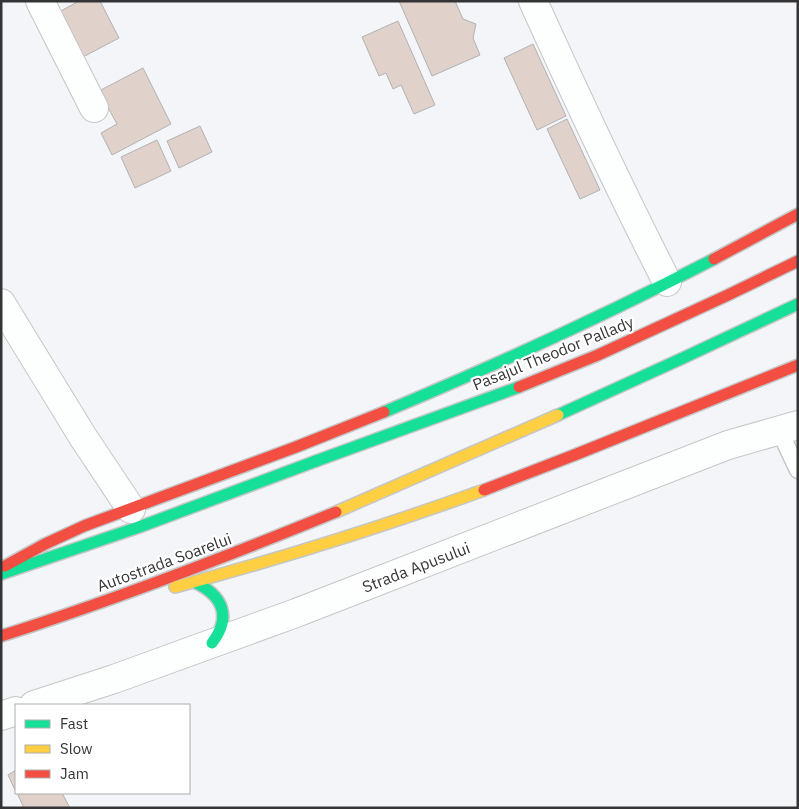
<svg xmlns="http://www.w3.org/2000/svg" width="799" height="809" viewBox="0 0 799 809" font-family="'IBM Plex Sans',sans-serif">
<rect width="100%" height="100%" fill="#f3f5f8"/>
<g fill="#e0d1ca" stroke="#b2b2b3">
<polygon points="79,1 100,1 119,38 83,57 59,12"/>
<polygon points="399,1 455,1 463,19 476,24 473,38 480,55 432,76"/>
<polygon points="398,21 435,105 414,114 401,85 393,89 386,73 379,76 362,37"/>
<polygon points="533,44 566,116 537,130 504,58"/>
<polygon points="143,68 171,124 112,155 101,133 117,124 99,91"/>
<polygon points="567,119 600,190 580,199 547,129"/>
<polygon points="200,126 212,152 179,168 167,141"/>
<polygon points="157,140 171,171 135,188 121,157"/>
<polygon points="16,770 16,792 8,775"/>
<polygon points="17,793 62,793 70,808 24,808"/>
</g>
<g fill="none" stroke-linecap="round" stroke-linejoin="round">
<g stroke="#c4c6c8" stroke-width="19">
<polyline id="lane" points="779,430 798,470"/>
</g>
<g stroke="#c4c6c8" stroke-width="30">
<g id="street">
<polyline points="40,1 94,108"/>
<path d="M533,1C576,96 620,190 667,282"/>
<polyline points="1,303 83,437 131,509"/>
<polyline points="34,705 114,679 296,613 728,445 798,425"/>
<polyline points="1,716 16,711"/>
</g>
</g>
<g stroke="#c4c6c8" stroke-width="14">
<g id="fast">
<path d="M384,412C496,365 606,315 714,259"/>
<polyline points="558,415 683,358 798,304"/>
<polyline points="316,461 519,387"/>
<polyline points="1,574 142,526 316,461"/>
<path d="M194,582C223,595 232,617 212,643"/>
</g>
</g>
<g stroke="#c4c6c8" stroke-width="14">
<g id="slow">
<polyline points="336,512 558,415"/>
<path d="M175,587C279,559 382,527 484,490"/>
</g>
</g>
<g stroke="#c4c6c8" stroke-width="14">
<g id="jam">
<polyline points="714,259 798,214"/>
<polyline points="519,387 598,355 728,295 798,261"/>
<polyline points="484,490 577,454 798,365"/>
<polyline points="5,566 45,544 84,526 296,447 384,412"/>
<path d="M1,636C115,600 226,557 336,512"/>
</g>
</g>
<use href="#lane" stroke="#fdfefe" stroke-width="16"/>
<use href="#street" stroke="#fdfefe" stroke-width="28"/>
<use href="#fast" stroke="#16e098" stroke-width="11"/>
<use href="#slow" stroke="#ffcf43" stroke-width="11"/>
<use href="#jam" stroke="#f24e42" stroke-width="11"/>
</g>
<g text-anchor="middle" stroke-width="4.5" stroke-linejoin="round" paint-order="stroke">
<g font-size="16" fill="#343436" stroke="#fff">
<text transform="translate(553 353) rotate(-22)" y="6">Pasajul Theodor Pallady</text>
<text transform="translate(164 562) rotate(-20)" y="6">Autostrada Soarelui</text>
<text transform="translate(416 567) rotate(-21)" y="6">Strada Apusului</text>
</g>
</g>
<rect width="799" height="809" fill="none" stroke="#343436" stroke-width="5"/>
<rect x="15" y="704" width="175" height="90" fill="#ffffff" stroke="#aeaeaf"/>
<rect x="25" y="720" width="25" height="8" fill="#16e098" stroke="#aeaeaf"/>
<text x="60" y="729" font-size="15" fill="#343436">Fast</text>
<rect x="25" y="745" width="25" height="8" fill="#ffcf43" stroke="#aeaeaf"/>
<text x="60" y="754" font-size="15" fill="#343436">Slow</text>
<rect x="25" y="770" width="25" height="8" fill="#f24e42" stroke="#aeaeaf"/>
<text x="60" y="779" font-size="15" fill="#343436">Jam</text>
</svg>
